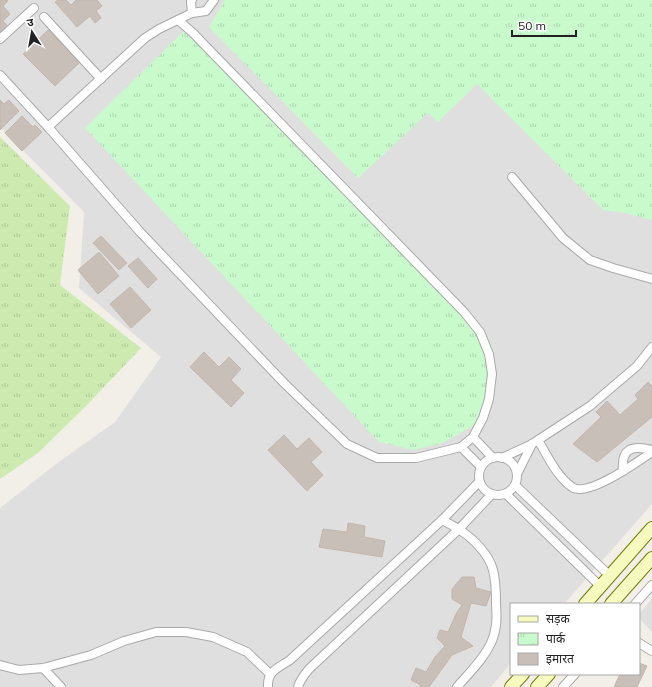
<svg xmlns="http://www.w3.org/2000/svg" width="652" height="687" viewBox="0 0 652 687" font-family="Mulish,'Noto Sans Devanagari',sans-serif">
<defs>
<pattern id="grass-tufts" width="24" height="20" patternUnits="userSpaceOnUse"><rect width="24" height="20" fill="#cdebb0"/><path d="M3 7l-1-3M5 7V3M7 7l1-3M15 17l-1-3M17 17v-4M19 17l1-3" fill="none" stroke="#b0c997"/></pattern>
<pattern id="park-tufts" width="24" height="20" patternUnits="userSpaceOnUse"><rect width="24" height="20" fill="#c8facc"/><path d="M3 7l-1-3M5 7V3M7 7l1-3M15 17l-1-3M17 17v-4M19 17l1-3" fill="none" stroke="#acd6af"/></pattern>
</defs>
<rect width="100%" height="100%" fill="#f2efe9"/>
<g fill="#e0dfdf">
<polygon points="0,0 652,0 652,504 564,604 511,604 511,663 491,687 0,687 0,508 56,464 115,422 161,357 79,288 84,212 0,127"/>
<polygon points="652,599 652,632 639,618 639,614"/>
</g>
<polygon fill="url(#grass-tufts)" points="0,137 70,206 60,285 141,348 86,406 38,453 0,479"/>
<g fill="url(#park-tufts)">
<polygon points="225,0 652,0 652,220 625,213 603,210 477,84 438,122 428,113 358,178 209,27"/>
<polygon points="184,31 483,329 493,347 496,372 494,401 471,427 442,443 413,450 379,442 85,128"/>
</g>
<g fill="#c7bfb8" stroke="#c4b6ab">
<polygon points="0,0 7,0 8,1 3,6 10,14 3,21 9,28 0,37"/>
<polygon points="58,0 66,0 71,5 76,0 97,0 102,6 96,11 101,18 95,23 90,16 77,27 55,2"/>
<polygon points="48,30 80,62 55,86 23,54"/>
<polygon points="0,100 4,104 9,100 19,111 0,130"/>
<polygon points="22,116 33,127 35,125 42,132 22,151 5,133"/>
<polygon points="101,236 127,263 119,270 93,243"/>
<polygon points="99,252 119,276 98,294 78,270"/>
<polygon points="138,258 157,279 148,288 128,266"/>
<polygon points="130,287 151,310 131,328 110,304"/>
<polygon points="204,352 219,367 229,357 241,369 231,380 244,393 231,407 190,367"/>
<polygon points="648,382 652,386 652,417 597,462 573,444 601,417 596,412 607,401 620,415 638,399 635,395"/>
<polygon points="284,435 297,449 309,438 322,452 311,462 323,475 307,491 268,450"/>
<polygon points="348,523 365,526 364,537 385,541 382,557 319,547 323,529 347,532"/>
<polygon points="462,577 474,577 476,588 491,592 486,606 471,603 461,637 473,646 452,655 429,687 419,687 421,685 411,680 416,668 426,672 435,657 445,646 437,638 440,630 448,632 457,612 462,605 452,599 452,589"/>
<polygon points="639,663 647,666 637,687 614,687 620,674 639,674"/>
</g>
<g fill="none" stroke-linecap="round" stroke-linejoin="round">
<g stroke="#a9a9a9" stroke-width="10">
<g id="street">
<polyline points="192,13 191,2 192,0"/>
<polyline points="44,17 101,79"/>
<polyline points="0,39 34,8"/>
<polyline points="0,75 48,127 141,233 284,383 347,444 377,458 416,458 461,447 473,437 483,418 489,399 492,374 489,354 480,332 464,312 192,32 178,20"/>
<polyline points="48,127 145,38 159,29 192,13 206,11 214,0"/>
<polyline points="512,177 563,238 590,260 613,268 652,279"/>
<polyline points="473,437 493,458"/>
<path d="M538,440C547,455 557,477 572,487C587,498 639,461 652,452"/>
<polyline points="461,447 481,467"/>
<circle cx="498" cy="476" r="19"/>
<polyline points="502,458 532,444 590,406 637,366 652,347"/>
<path d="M623,471C621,448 632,445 652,450"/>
<polyline points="517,474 532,444"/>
<polyline points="515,485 610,576"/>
<polyline points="506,494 601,587"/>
<path d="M442,520C447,523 453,525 458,529C472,537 489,554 493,570C496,581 496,593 496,604C497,618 497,630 491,643C483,660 469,673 457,687"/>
<polyline points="635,604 652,585"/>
<polyline points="639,643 652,651"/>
<polyline points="0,665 19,670 43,668 91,655 124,641 156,632 186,632 213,637 247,652 270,674"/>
<polyline points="43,668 61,687"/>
<path d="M268,687C267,671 278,668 290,660L442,520L479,482"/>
<path d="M298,687C300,680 304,675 309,669L459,529L491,495"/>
<polyline points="563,687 575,674"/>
</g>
</g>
<g stroke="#707d05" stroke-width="14">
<g id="secondary">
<polyline points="585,604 652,528"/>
<polyline points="611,604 652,558"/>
<polyline points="511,687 523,674"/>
<polyline points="537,687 549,674"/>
</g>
</g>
<use href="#street" stroke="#fff" stroke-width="8"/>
<use href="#secondary" stroke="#f7fabf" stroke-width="12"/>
</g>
<rect x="510" y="603" width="130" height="72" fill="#ffffff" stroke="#a7a7a7"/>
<rect x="518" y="616" width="20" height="6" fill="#f7fabf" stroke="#a7a7a7"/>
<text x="546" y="623" font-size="12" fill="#222222">सड़क</text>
<rect x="518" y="633" width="20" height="12" fill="url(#park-tufts)" stroke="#a7a7a7"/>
<text x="546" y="643" font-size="12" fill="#222222">पार्क</text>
<rect x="518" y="653" width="20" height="12" fill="#c7bfb8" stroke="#a7a7a7"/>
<text x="546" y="663" font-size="12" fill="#222222">इमारत</text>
<g transform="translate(32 32) rotate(349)" stroke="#ffffff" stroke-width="3" paint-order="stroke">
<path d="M0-3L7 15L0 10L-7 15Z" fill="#222222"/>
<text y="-6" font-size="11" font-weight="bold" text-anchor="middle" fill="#222222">उ</text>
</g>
<path d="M512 30v6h64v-6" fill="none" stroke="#222222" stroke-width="2"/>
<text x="518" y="30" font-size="12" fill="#222222" stroke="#ffffff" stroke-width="3" paint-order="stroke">50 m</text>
</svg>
